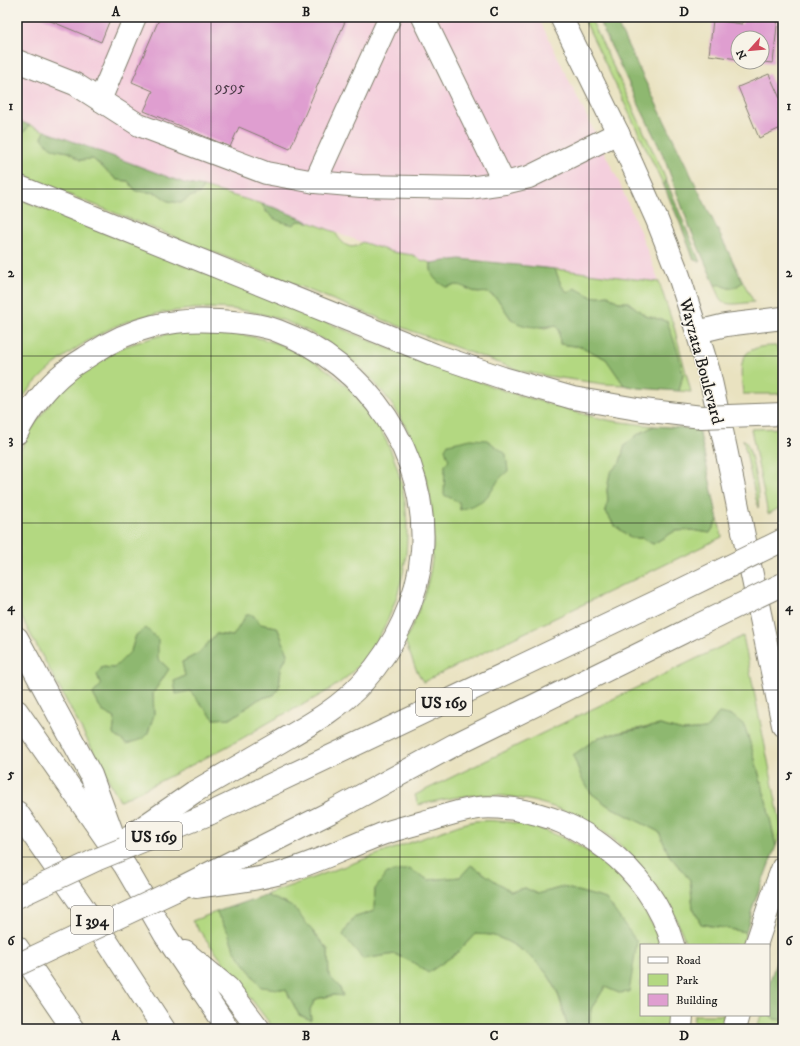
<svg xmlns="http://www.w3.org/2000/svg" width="800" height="1046" viewBox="0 0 800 1046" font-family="'IM FELL DW Pica',serif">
<rect width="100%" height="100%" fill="#f7f3e8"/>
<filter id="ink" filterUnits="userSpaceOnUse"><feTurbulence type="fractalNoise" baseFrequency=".025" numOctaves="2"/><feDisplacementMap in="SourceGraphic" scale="8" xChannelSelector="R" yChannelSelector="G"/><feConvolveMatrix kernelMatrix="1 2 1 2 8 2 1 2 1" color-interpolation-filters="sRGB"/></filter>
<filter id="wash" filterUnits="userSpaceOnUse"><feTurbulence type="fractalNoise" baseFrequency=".012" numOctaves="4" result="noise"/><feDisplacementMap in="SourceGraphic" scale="16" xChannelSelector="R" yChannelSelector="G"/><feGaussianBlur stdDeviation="0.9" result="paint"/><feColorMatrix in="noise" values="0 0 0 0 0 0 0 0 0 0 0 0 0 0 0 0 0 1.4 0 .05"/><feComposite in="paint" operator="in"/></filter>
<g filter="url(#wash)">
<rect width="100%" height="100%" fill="#e9e2c0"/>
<polygon fill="#f4cfdd" points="17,17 538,17 619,182 641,234 659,282 472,259 460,259 431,263 422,260 413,255 392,252 362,242 315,225 276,208 227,193 184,183 17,120"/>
<g fill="#b3d881" stroke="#687a4e" fill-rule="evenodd">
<polygon points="583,17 590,17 660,166 666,180 664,186"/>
<path d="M29,125L45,131L42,138L57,150L69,152L80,160L93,159L117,180L128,181L136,191L157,193L168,201L181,203L188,198L200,193L203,187L262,204L266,212L297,221L309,222L335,232C341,243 351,253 362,242L392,252L413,255L421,260L431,263V270L446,287L457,284L477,293L488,292L499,301L511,319L545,328L556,325L559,330L560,344L582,347L606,359L624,385L604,384L547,376L521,371L499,363L409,330L17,174V133L20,134L26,130Z"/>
<path d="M17,198L321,320L385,347L502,390L590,416L612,421L654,426L637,435L625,445L620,462L610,473L607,490L608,501L605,510L614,525L631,538H642L653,544L675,531L691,530L710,533L718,520L722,537L423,682L415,667L405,641C418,615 429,587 432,559C447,417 326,291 183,310C150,314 129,318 100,334C67,352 39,374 17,405ZM449,461L499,477L490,493L460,510L459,502L445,466Z"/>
<polygon points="555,269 659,282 674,327 691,392 679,391 683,374 667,321 646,316 628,302 618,302 608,295 592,297 575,289 568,293 561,285"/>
<path d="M743,282L754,302C743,303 731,306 722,302L715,285L720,284C731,291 733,289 743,282Z"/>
<path d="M203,330C234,333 264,336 293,350C375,388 417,473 405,562C399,602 379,648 348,676C329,693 297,707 275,719C264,725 253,732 243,738C202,760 161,781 120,801L17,609V459L28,433L54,398L72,380L92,365L123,347L158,336L183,331ZM253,616L260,624L277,627L288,654L281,668L279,687L274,695L259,699L232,718L214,719L190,691L174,681L185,676L182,662L199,653L216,634L233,636ZM136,635L158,659L169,669L153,693L154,715L127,744L113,734L115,718L102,711L93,694L101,685L102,667L114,668L131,651Z"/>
<path d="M776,346L783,360V394H743C742,380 736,355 754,349C760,346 769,346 776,346Z"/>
<polygon points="783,428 783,506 768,514 751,429"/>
<path d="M743,439C745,441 747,443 748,446C752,456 761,499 758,508Z"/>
<path d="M743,636L782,831L776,846C767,805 758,764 744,725L719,713L706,729L683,731L660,725L630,730L599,737L574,755L591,793L607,805L659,832L669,855L690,880L693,908L701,924L746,932L743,945H686C678,917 663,894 644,872C634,860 624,847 611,837C579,812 530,796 489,795C465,794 441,800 418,805L415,795Z"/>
<path d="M475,821C483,821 490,820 497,821C546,823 602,852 632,891C644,907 654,926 661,945H641V1015H669L668,1029H589L591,1009L605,987L619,993L606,899L563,887L538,894L525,888L510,891L471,866L460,877L428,880L409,869L375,889L374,911L353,918L363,959L395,954L414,963L428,972L457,953L475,934C480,935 485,934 490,935C512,940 540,961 551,980C560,995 563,1012 568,1029H274L192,921L216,912L228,932L234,949L286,990L299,1015L311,1020L310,1009L316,999L335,995H343L339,986L329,976L328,950L293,907L265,895L459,825Z"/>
<polygon points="769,1014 774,1019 783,1020 783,1029 757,1029 761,1015 769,1015"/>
<polygon points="694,1015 724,1015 721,1029 693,1029"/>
</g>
<g fill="#8eb86f" stroke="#556a46">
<path d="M597,17H614L743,282C725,295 729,283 715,285L690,228L663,155Z"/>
<polygon points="17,120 29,125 26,130 20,134 17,133"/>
<polygon points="45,131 184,183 203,187 200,193 188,198 181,203 168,201 157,193 136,191 128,181 117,180 93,159 80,160 69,152 57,150 50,147 42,138"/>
<polygon points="666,180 700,262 694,260 680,223 664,186"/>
<path d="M262,204L276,208L309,222L297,221L294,225C277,221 271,220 262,204Z"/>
<path d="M460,259L555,269L561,285L568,293L575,288L592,297L608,295L618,302H628L646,316L667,321L679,355L683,374L679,391L638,388L624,385L606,359L582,347L560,344L559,330L556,325C543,328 519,329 510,317C503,308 500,299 490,294C485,291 480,294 475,292C461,286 461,283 446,287C435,281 430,276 431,263Z"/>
<polygon points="654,426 699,429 718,520 710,533 691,530 675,531 653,544 642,538 631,538 614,525 605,510 608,501 607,490 610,473 620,462 625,445 637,435"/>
<path d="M471,439L487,440L506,454L508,471C496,480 498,483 490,493C483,503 471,506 460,510L459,502L444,495L445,465L449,461L445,449L448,444Z"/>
<polygon points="246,615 253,615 260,624 277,627 288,654 281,668 279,687 274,695 259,699 232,718 214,719 190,691 176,694 174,681 185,676 182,662 199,653 216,634 233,636"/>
<polygon points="146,628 158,639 158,659 169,669 153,693 154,715 148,733 142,739 127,744 113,734 115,718 102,711 93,694 101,685 97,675 102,667 114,668 131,651 136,635"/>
<polygon points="719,713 733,716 744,725 752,749 766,800 776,846 753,906 746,932 701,924 693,908 690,880 669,855 659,832 607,805 591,793 582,779 573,755 599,737 660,725 683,731 706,729"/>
<path d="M471,865L510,891L525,888L538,894L563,887L606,899L637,942L629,992L619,993L605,987L591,1009L589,1029H568C564,1012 560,994 551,980C540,961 512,940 490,935C485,934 480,935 475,934L457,953L428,973L414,963L395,954L363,959L343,935L353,918L374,911L375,889L387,873L409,869L429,880L460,877Z"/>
<polygon points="265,895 293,907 328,950 329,976 339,986 343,996 334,995 316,999 310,1009 311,1020 299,1015 286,990 261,987 234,949 228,932 216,912"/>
<polygon points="782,942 783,943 783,1020 774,1019 769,1014 769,985"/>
</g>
<g id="blocks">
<g fill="#df9ed0">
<polygon points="41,17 111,17 101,42"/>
<polygon points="160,17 347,17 290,149 239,127 230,147 144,111 153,91 132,82"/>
<polygon points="743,17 778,17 773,63 762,62 762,38 738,38 738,59 709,55 713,20 742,24"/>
<polygon points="769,74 783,105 783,127 759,138 738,87"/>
</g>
</g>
</g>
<g filter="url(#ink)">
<use href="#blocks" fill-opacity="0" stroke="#827f6e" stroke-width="1"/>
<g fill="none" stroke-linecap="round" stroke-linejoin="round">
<g stroke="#827f6e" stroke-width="24">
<g id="minor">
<polyline points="423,17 504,183"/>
<polyline points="561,17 618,133 657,220 679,276 697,332 709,372 726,449 783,725"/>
<polyline points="17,61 75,84 139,125 266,173 315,182 361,186 469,188 504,183 529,177 618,133"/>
<polyline points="100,100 135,17"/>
<polyline points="315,182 390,17"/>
<polyline points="697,332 726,325 783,318"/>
</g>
</g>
<g stroke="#827f6e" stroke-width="24">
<g id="highway">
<polyline points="17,186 435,355 503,378 573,398 643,410"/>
<path d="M17,433C27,412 47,386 66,371C74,364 84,359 93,353C132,327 172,318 218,321C237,322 260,324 278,331C368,364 429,455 422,551C418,599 395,647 363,682C340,708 309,725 280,742C251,759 223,775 194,792"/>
<polyline points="17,638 91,775 113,835"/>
<polyline points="17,711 125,866 165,935 228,1029"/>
<polyline points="17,812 104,937 164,1029"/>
<polyline points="209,814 679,591"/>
<path d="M196,887C223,883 251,881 277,874C314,864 349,846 385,833C400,828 416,824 431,820C446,815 462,810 478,808C490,806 503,808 514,809C549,815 577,826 605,848C637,872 662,906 673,945"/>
<polyline points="176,890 333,811 454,745 688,630"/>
<polyline points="756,945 775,888 783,867"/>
<polyline points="17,947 73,1029"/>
<polyline points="185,952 228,988 259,1029"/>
<polyline points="681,1029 682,1015"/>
<polyline points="734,1029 738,1015"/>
</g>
</g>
<use href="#minor" stroke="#fff" stroke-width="22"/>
<use href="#highway" stroke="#fff" stroke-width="22"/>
<g stroke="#827f6e" stroke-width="24" stroke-linecap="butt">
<g id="highway-bridge">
<polyline points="643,410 702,417 783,414"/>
<polyline points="679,591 783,540"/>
<polyline points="688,630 783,584"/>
<polyline points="130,836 194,792"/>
<polyline points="17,897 98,859 209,814"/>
<polyline points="17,965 176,890"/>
</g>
</g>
<use href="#highway-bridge" stroke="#fff" stroke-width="22"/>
</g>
</g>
<path fill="none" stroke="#1c1c1c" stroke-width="1" stroke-opacity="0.55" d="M211,17V1029M400,17V1029M589,17V1029M17,189H783M17,356H783M17,523H783M17,690H783M17,857H783"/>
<g text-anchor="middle" stroke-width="3" stroke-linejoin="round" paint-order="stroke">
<g font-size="15" fill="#4d3c49">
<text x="230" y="92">9595</text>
</g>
<g fill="#f7f3e8" stroke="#5e5c59" stroke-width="1">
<rect x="416" y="688" width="56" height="28" rx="3"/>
<rect x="126" y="822" width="56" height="28" rx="3"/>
<rect x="71" y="906" width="42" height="28" rx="3"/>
</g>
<g font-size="16" font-weight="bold" fill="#1c1c1c">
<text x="444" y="708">US 169</text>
<text x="154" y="842">US 169</text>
<text x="92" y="926">I 394</text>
</g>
<g font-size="17" fill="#1c1c1c" stroke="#f7f3e8">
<text transform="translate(702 361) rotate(75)" y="6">Wayzata Boulevard</text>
</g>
</g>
<rect width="800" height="1046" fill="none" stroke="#f7f3e8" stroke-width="44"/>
<rect x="640" y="944" width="130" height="72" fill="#f7f3e8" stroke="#9f9d96"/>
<rect x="648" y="957" width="20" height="6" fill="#ffffff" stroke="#9f9d96"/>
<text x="676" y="964" font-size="12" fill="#1c1c1c">Road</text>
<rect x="648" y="974" width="20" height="12" fill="#b3d881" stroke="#9f9d96"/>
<text x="676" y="984" font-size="12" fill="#1c1c1c">Park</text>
<rect x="648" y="994" width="20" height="12" fill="#df9ed0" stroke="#9f9d96"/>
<text x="676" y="1004" font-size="12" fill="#1c1c1c">Building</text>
<g transform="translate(750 50) rotate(243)"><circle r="19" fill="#f7f3e8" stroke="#9f9d96"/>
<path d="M0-3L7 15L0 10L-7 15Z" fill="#d1495b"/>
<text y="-6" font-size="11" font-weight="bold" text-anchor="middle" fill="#1c1c1c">N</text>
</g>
<rect x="22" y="22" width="756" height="1002" fill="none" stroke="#1c1c1c" stroke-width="1.5"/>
<g font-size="13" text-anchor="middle" font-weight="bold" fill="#1c1c1c">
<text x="116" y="16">A</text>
<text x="306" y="16">B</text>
<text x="494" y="16">C</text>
<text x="684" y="16">D</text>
<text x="11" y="110">1</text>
<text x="789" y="110">1</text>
<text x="11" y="277">2</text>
<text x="789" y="277">2</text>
<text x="11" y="444">3</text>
<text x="789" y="444">3</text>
<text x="11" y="611">4</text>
<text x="789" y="611">4</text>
<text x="11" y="778">5</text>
<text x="789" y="778">5</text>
<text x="11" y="945">6</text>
<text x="789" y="945">6</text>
<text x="116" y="1040">A</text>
<text x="306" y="1040">B</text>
<text x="494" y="1040">C</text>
<text x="684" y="1040">D</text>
</g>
</svg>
